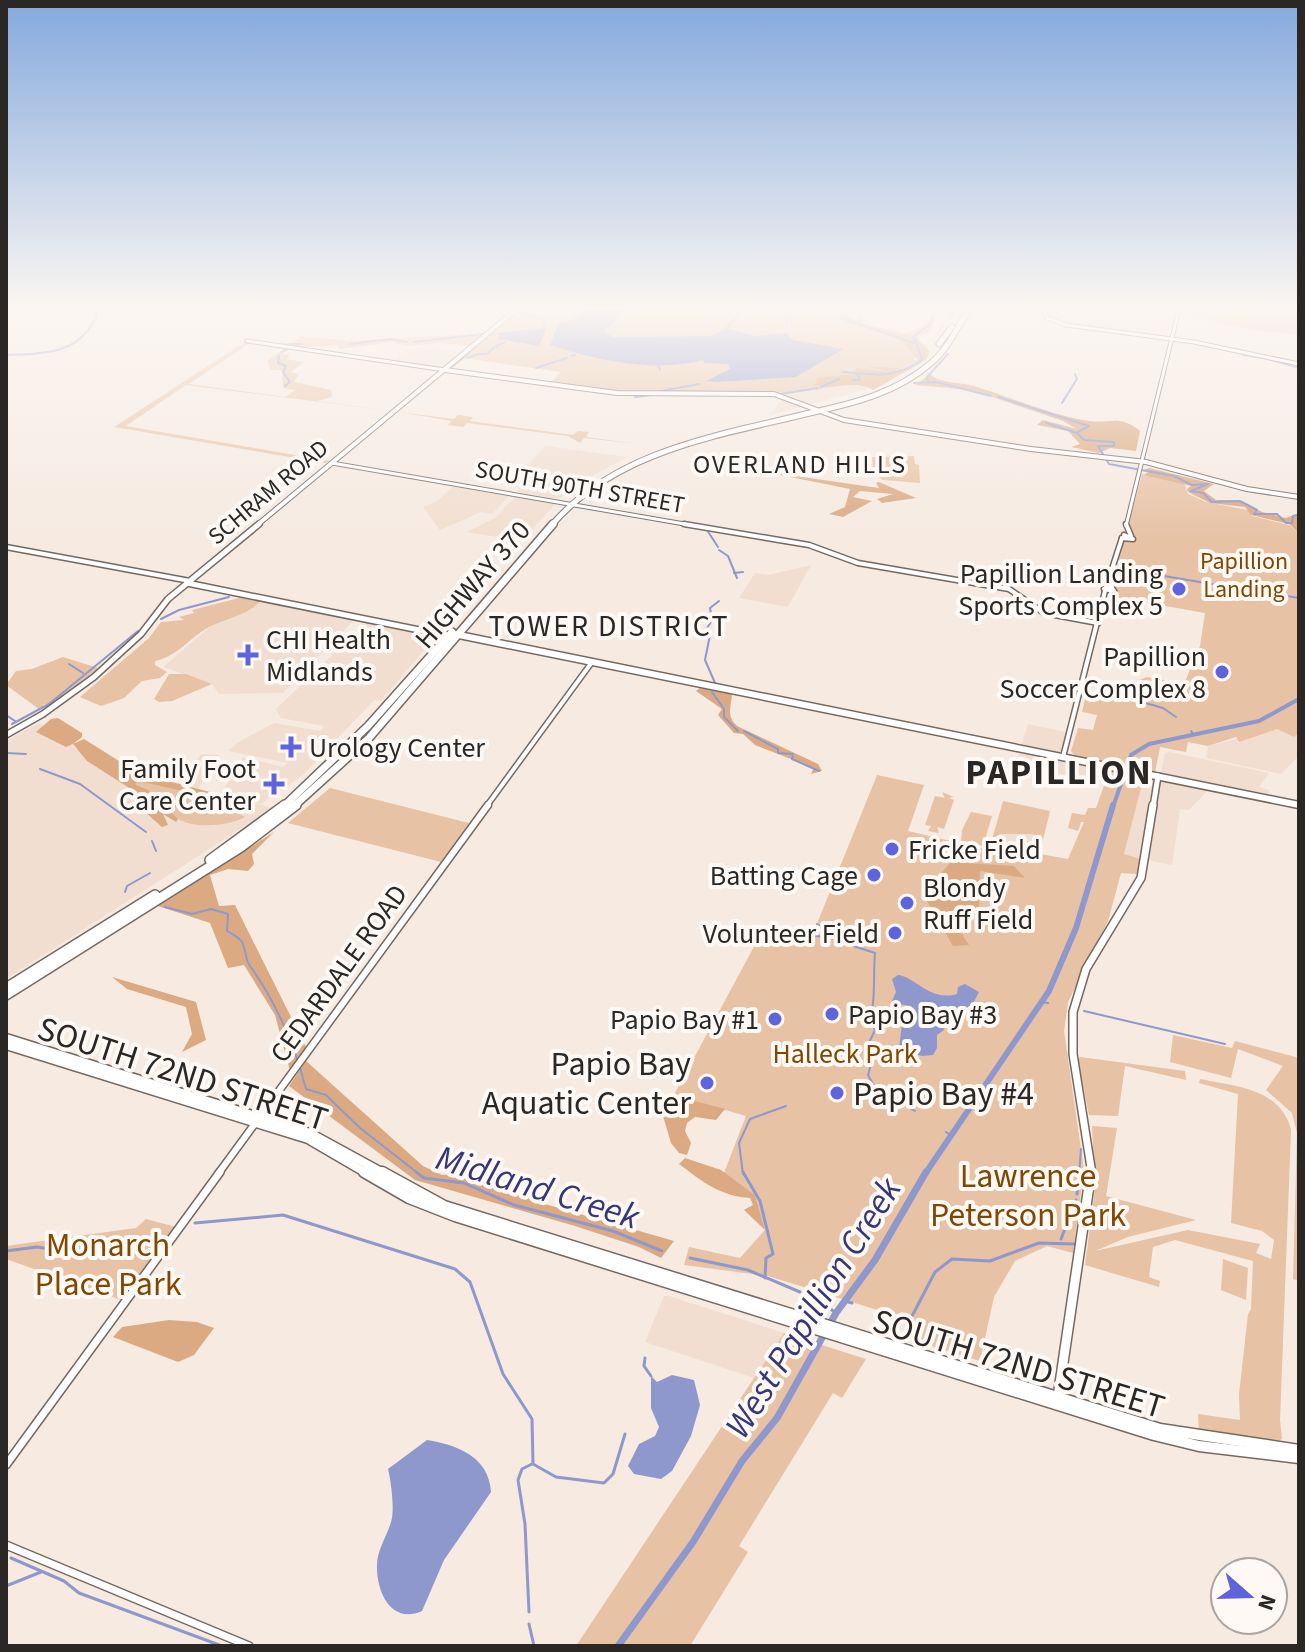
<svg xmlns="http://www.w3.org/2000/svg" width="1305" height="1652" viewBox="0 0 1305 1652" font-family="'Source Sans 3',sans-serif">
<rect width="100%" height="100%" fill="#f6eae1"/>
<g fill="#f1ded0">
<polygon points="1045,309 1175,309 1168,337 1073,326 1051,319"/>
<polygon points="437,349 461,352 443,367 394,360 406,350"/>
<polygon points="840,383 879,386 770,415 785,395"/>
<polygon points="546,446 628,457 579,483 559,499 517,492 522,484 521,472"/>
<polygon points="454,486 508,495 510,495 492,514 481,512 440,530 423,507 437,501"/>
<polygon points="515,497 556,503 522,541 467,532 495,518"/>
<polygon points="811,565 788,607 739,598 755,573 769,575"/>
<polygon points="245,597 351,620 353,621 283,693 219,694 212,684 163,667"/>
<polygon points="367,622 436,636 381,701 374,700 303,775 261,804 238,799 273,808 6,979 6,741 39,723 99,765 181,785 201,754 219,755 198,789 220,795 243,757 283,767 288,763 228,751 237,743 274,723 321,731 324,726 281,718 276,709"/>
<polygon points="1028,724 1070,733 1064,757 1107,767 1102,783 1056,773 1054,781 1013,773"/>
<polygon points="1277,729 1294,737 1299,733 1299,756 1281,774 1206,758 1208,746"/>
<polygon points="1170,752 1269,773 1259,787 1269,790 1268,798 1212,786 1189,810 1180,809 1172,865 1124,855 1143,772 1160,776 1165,753"/>
<polygon points="1000,834 1034,834 1030,860 998,853 991,838"/>
<polygon points="664,1296 669,1296 784,1333 754,1378 645,1342"/>
</g>
<g fill="#e7c2a5" fill-rule="evenodd">
<polygon points="583,309 848,309 842,318 905,334 928,324 933,311 929,309 956,311 933,340 950,313 938,311 930,332 917,337 921,345 914,360 919,361 907,369 817,390 777,393 631,392 550,383 561,372 463,358 475,346 439,343 407,346 392,342 340,349 337,345 305,347 279,344 293,342 302,336 349,341 353,336 352,341 493,333 517,312 567,319"/>
<polygon points="1184,309 1299,316 1299,335 1244,329 1183,313"/>
<polygon points="245,342 250,343 189,384 286,397 295,390 283,388 282,370 271,370 267,361 285,348 289,349 282,354 290,355 286,359 304,362 291,372 299,374 294,382 331,390 332,397 317,401 391,411 186,385 126,426 330,461 325,463 114,427"/>
<polygon points="399,412 454,419 458,415 473,417 470,421 573,435 578,431 589,432 586,437 638,444 584,438 580,443 568,436 467,423 463,427 448,425 451,421"/>
<polygon points="914,456 915,464 919,465 920,483 882,480 873,471 872,457"/>
<polygon points="1142,474 1184,483 1188,494 1206,502 1248,510 1252,516 1289,525 1299,533 1299,733 1294,737 1277,729 1239,742 1236,737 1208,746 1188,742 1186,752 1160,747 1155,773 1075,756 1071,751 1078,728 1093,730 1097,715 1082,712 1087,691 1104,695 1106,687 1130,691 1134,682 1147,677 1184,684 1200,646 1205,613 1109,596"/>
<path d="M243,597L261,601C247,615 227,618 209,627C189,638 178,656 155,661V665L167,672L160,678L142,681L124,698L101,706L80,697L149,638L161,622L184,620L179,617L194,613L192,610Z"/>
<polygon points="63,657 98,668 51,708 45,704 39,709 6,685 16,671 32,669"/>
<polygon points="169,674 186,674 212,684 172,701 159,702 154,699"/>
<path d="M1110,769L1144,776L1124,854L1141,859L1137,874L1121,873L1108,921L1068,1002L1064,1031L1084,1170L1073,1253L1047,1246L1015,1261L994,1297L980,1361L912,1340L916,1322L768,1276L684,1265L689,1247L740,1258L765,1230L755,1195L724,1173L746,1116L674,1095L763,930L810,941L877,775L924,785L908,831L989,850L1003,801L1050,811L1035,873L1040,854L1068,859L1084,822H1081L1078,831L1068,828L1072,813L1085,815L1088,808H1096ZM1000,834H1034L1030,859L998,853L992,839Z"/>
<path d="M138,781L231,800L222,805L245,817C229,826 195,829 178,819C162,810 154,788 134,784Z"/>
<polygon points="330,788 453,819 469,823 441,862 288,823"/>
<polygon points="942,792 954,797 949,798 954,800 944,829 937,827 939,833 928,831 931,826 925,825 935,796 945,798"/>
<polygon points="971,812 992,816 983,846 961,841 962,830"/>
<polygon points="1173,1035 1232,1048 1235,1041 1299,1058 1299,1281 1293,1279 1297,1133 1292,1113 1266,1090 1283,1066 1238,1049 1231,1078 1170,1062"/>
<polygon points="1080,1057 1185,1071 1186,1080 1125,1066 1118,1116 1089,1115 1078,1060"/>
<path d="M1200,1079C1234,1086 1281,1088 1291,1130L1280,1420L1282,1439L1276,1442L1199,1433L1198,1414L1240,1420L1239,1394L1248,1314L1251,1309L1253,1261L1175,1240L1153,1247L1149,1277L1160,1281L1159,1287L1085,1265L1095,1189L1092,1126L1117,1128L1106,1196L1196,1220L1128,1237L1095,1251L1188,1230L1260,1244L1256,1253L1271,1259L1274,1240L1262,1231L1231,1223L1238,1094L1199,1083Z"/>
<polygon points="146,1219 176,1227 121,1300 6,1259 6,1246 136,1228"/>
<polygon points="1223,1259 1248,1268 1246,1300 1221,1290"/>
<polygon points="784,1333 866,1359 842,1398 833,1393 739,1546 748,1552 690,1646 576,1646"/>
</g>
<g fill="#dbaa83">
<path d="M847,309H851L847,316L857,321V310H863V324L917,338L930,352L925,361H920L923,362L873,390C854,378 833,392 813,385L817,382L816,378L854,374L856,368L890,372L866,366L907,369L919,361L897,336L841,321L847,320L841,318Z"/>
<path d="M930,374C939,383 957,382 970,385C1009,396 1049,415 1089,421C1110,424 1119,414 1140,431L1136,451L1110,448L1099,453L1071,447L1080,444L1068,431L1037,425L1043,420L1077,429L1063,421L972,390L915,385Z"/>
<polygon points="1149,468 1214,484 1204,491 1216,500 1239,500 1262,512 1286,518 1299,513 1299,533 1289,524 1251,515 1245,507 1210,503 1188,492 1187,489 1191,486 1144,475 1148,472 1144,470"/>
<polygon points="761,471 879,488 876,483 879,482 916,498 882,503 877,499 893,494 860,491 853,497 872,501 843,517 829,514 845,507 850,489"/>
<path d="M700,688L732,694C731,708 726,715 737,726L818,764L822,771L811,774L814,768L755,745L743,734L734,733L718,715L722,709L696,691Z"/>
<polygon points="58,718 82,733 82,737 73,744 84,739 138,773 240,800 214,798 138,781 135,784 148,790 178,819 176,822 163,814 168,825 162,827 145,812 145,798 87,761 73,744 66,747 36,732 51,719"/>
<polygon points="274,832 252,854 254,864 248,871 228,869 210,875 219,906 235,905 307,1049 290,1071 275,1015 244,965 228,968 210,923 158,906"/>
<polygon points="951,862 1014,866 1025,878 980,871 979,909 954,922 969,945 953,946 923,894"/>
<polygon points="112,977 196,1002 206,1040 182,1052 192,1034 186,1007 127,989"/>
<polygon points="306,1061 423,1166 442,1175 463,1174 545,1204 674,1241 661,1258 639,1247 575,1226 415,1180 289,1086"/>
<polygon points="673,1095 725,1109 716,1120 695,1117 687,1123 685,1131 691,1143 687,1155 679,1153 671,1143 663,1116"/>
<path d="M685,1158L721,1170L755,1195L765,1230L744,1210L753,1205L750,1198C720,1196 703,1182 679,1164Z"/>
<polygon points="169,1320 197,1322 214,1328 194,1355 178,1362 113,1337 122,1327"/>
</g>
<g fill="#8f98cd">
<path d="M588,309H627L603,332L613,337L711,336L727,329L755,336L786,333L793,340L843,349L796,377L714,382L706,381L730,369L729,364L704,363L703,360C655,373 596,360 550,345L558,324L576,319Z"/>
<polygon points="547,328 539,346 498,339 500,334 490,334"/>
<path d="M898,975C914,976 930,1002 957,994L958,987L965,984L979,992L969,1011L940,1017L944,1030L937,1035V1048L933,1055L922,1056L899,1048L902,1024L915,1010L911,1006L891,1003L896,992L892,979Z"/>
<polygon points="672,1375 694,1380 700,1405 691,1436 672,1471 661,1479 634,1474 628,1466 639,1444 655,1436 659,1427 651,1408 651,1376 657,1382"/>
<path d="M427,1440C458,1445 489,1457 491,1492L444,1560L422,1611C391,1625 376,1591 377,1565C377,1549 389,1533 392,1518C394,1505 391,1481 388,1469Z"/>
</g>
<g fill="none" stroke-linecap="round" stroke-linejoin="round">
<g stroke="#8f98cd" stroke-width="2">
<polyline points="96,309 96,318"/>
<polyline points="1186,309 1194,311"/>
<polyline points="522,313 543,320"/>
<polyline points="786,318 786,325"/>
<polyline points="840,318 917,344"/>
<polyline points="735,319 741,310"/>
<polyline points="931,321 934,309"/>
<polyline points="543,328 544,321"/>
<polyline points="726,329 734,320"/>
<polyline points="414,342 483,334"/>
<polyline points="289,344 301,344"/>
<polyline points="349,344 391,339 407,342"/>
<polyline points="496,346 505,342"/>
<polyline points="282,352 287,349"/>
<polyline points="488,353 494,347"/>
<polyline points="477,354 486,354"/>
<path d="M6,355C40,354 78,355 94,320"/>
<polyline points="1243,355 1264,358"/>
<polyline points="279,356 278,363 286,366 283,372 289,381"/>
<polyline points="571,356 575,355"/>
<polyline points="467,358 476,355"/>
<polyline points="1264,358 1299,368"/>
<polyline points="657,363 660,370"/>
<polyline points="452,367 469,353"/>
<polyline points="536,368 567,358"/>
<path d="M843,372C875,375 894,379 922,360L914,336L930,324"/>
<polyline points="852,380 860,380 857,374"/>
<polyline points="928,381 927,377 948,354"/>
<polyline points="914,383 936,382 991,396"/>
<polyline points="285,386 290,382"/>
<polyline points="821,387 839,379"/>
<polyline points="661,391 699,384"/>
<polyline points="781,394 818,388"/>
<polyline points="635,397 651,395"/>
<polyline points="998,397 1089,426 1078,432"/>
<polyline points="1062,403 1077,379 1075,374"/>
<polyline points="1046,423 1077,433 1084,440 1114,442 1114,446 1098,446 1109,464 1174,476 1192,485 1208,484 1191,491 1203,493 1212,502 1240,501 1257,510 1254,514 1277,514 1286,523 1292,523 1293,516 1299,515"/>
<polyline points="707,530 718,547"/>
<polyline points="719,550 728,556 737,578"/>
<polyline points="1117,568 1229,587"/>
<polyline points="734,573 743,572"/>
<polyline points="1237,588 1299,598"/>
<polyline points="161,619 179,610 229,597"/>
<polyline points="69,664 83,673"/>
<polyline points="715,683 705,660 710,635 706,630 712,620 710,608 719,601"/>
<polyline points="1087,683 1131,697"/>
<polyline points="712,692 724,709 724,717 738,731"/>
<polyline points="1135,700 1163,708 1176,717"/>
<polyline points="6,715 15,721"/>
<polyline points="12,724 49,704 138,631"/>
<polyline points="744,731 778,749 778,753 793,754 792,759 819,771"/>
<polyline points="1191,731 1193,734"/>
<polyline points="6,753 26,754"/>
<polyline points="40,769 80,784 146,832"/>
<polyline points="152,841 156,851"/>
<polyline points="125,892 127,886 150,873"/>
<path d="M165,907L192,914L211,909L228,914L227,931C232,934 239,937 242,942C246,950 245,959 250,966C271,995 287,1029 298,1062"/>
<path d="M817,924L844,943L875,953C873,973 876,1002 870,1019L875,1030L868,1045L874,1054L868,1075L874,1086C890,1091 900,1102 915,1111"/>
<polyline points="812,936 832,937"/>
<polyline points="1041,1002 1048,1003"/>
<polyline points="1084,1011 1225,1044"/>
<polyline points="300,1068 306,1089 326,1095 360,1128 419,1174"/>
<polyline points="946,1132 949,1134"/>
<polyline points="743,1174 739,1143 750,1119 786,1106"/>
<polyline points="1079,1174 1081,1149"/>
</g>
<g stroke="#8f98cd" stroke-width="3">
<polyline points="416,1172 424,1178 464,1183 514,1205 613,1231 662,1251"/>
<polyline points="743,1172 760,1201 773,1254 766,1258 765,1278"/>
<polyline points="1077,1194 1079,1172"/>
<polyline points="195,1223 283,1215 455,1269 470,1282 503,1374 532,1419 533,1464 556,1477 604,1483 613,1474 625,1434"/>
<polyline points="1061,1239 1076,1200"/>
<polyline points="6,1251 37,1247 89,1255 122,1250 162,1237"/>
<polyline points="690,1258 748,1270 800,1292"/>
<polyline points="845,1301 852,1303"/>
<polyline points="829,1308 836,1313"/>
<polyline points="879,1317 910,1320 935,1272 952,1259 990,1261 1039,1243 1074,1244"/>
<polyline points="645,1358 644,1366 651,1376"/>
<polyline points="11,1558 64,1581 79,1593 222,1646"/>
<polyline points="6,1586 41,1572"/>
<polyline points="529,1612 525,1524 518,1480 522,1469 532,1464"/>
<polyline points="529,1624 534,1646"/>
</g>
<polyline stroke="#8f98cd" stroke-width="4" points="1113,807 1131,755 1149,744 1259,721 1299,699"/>
<polyline stroke="#8f98cd" stroke-width="6" points="925,1174 1049,991 1076,928 1113,805"/>
<polyline stroke="#8f98cd" stroke-width="7" points="618,1646 693,1542 742,1461 777,1418 836,1313 875,1260 926,1172"/>
<g stroke="#746961" stroke-width="5">
<g id="tertiary-far3">
<polyline points="1042,309 1047,318 1066,325 1194,342 1299,364"/>
<polyline points="247,341 445,370"/>
<polyline points="332,463 696,526"/>
<polyline points="1126,526 1179,309"/>
</g>
</g>
<g stroke="#746961" stroke-width="7">
<g id="tertiary-far2">
<polyline points="684,524 809,545 858,563 1009,589 1044,613 1098,623"/>
<polyline points="1126,524 1131,536"/>
<polyline points="1122,538 1133,539 1124,535"/>
<polyline points="6,547 190,581"/>
<polygon points="1107,587 1111,587 1114,591 1104,589"/>
<polyline points="1112,588 1110,575 1122,538"/>
<polyline points="1063,757 1105,591"/>
<polyline points="486,807 592,662"/>
</g>
</g>
<g stroke="#746961" stroke-width="9">
<polyline id="tertiary-far1" points="218,1174 488,805"/>
</g>
<g stroke="#746961" stroke-width="10">
<g id="tertiary">
<polyline points="6,1465 220,1172"/>
<polyline points="6,1545 249,1646"/>
</g>
</g>
<g stroke="#746961" stroke-width="6">
<g id="secondary-far3">
<polyline points="445,370 617,393 774,394 844,420 1031,449 1146,462 1247,489 1299,497"/>
<polyline points="256,526 517,309"/>
</g>
</g>
<g stroke="#746961" stroke-width="8">
<g id="secondary-far2">
<polyline points="187,583 449,636"/>
<polyline points="6,735 43,714 94,677 141,634 168,599 259,524"/>
<polyline points="1153,807 1158,776"/>
</g>
</g>
<g stroke="#746961" stroke-width="10">
<polyline id="secondary-far1" points="1092,1174 1073,1054 1073,1012 1086,969 1141,878 1153,805"/>
</g>
<g stroke="#746961" stroke-width="12">
<polyline id="secondary" points="1058,1397 1091,1172"/>
</g>
<g stroke="#746961" stroke-width="9">
<polyline id="primary-far2" points="454,634 1299,805"/>
</g>
<g stroke="#746961" stroke-width="11">
<g id="primary-far1">
<polyline points="6,1038 310,1133 385,1174"/>
<polyline points="6,1045 308,1139 368,1174"/>
</g>
</g>
<g stroke="#746961" stroke-width="13">
<g id="primary">
<polyline points="364,1172 409,1198 455,1216 1154,1435 1199,1446 1299,1458"/>
<polyline points="382,1172 444,1206 1160,1429 1299,1450"/>
</g>
</g>
<g stroke="#746961" stroke-width="7">
<g id="trunk-far2">
<polyline points="939,344 952,327"/>
<path d="M551,526C616,449 722,435 814,412C855,403 898,392 931,363C948,349 957,328 969,309"/>
</g>
</g>
<g stroke="#746961" stroke-width="10">
<g id="trunk-far1">
<polyline points="283,807 368,726 452,632"/>
<polyline points="293,807 369,738 553,524"/>
</g>
</g>
<g stroke="#746961" stroke-width="12">
<g id="trunk">
<polyline points="210,860 285,805"/>
<polyline points="6,988 155,895"/>
<polyline points="6,995 241,847 296,805"/>
</g>
</g>
<use href="#tertiary-far3" stroke="#fff" stroke-width="3"/>
<use href="#tertiary-far2" stroke="#fff" stroke-width="4"/>
<use href="#tertiary-far1" stroke="#fff" stroke-width="6"/>
<use href="#tertiary" stroke="#fff" stroke-width="7"/>
<use href="#secondary-far3" stroke="#fff" stroke-width="4"/>
<use href="#secondary-far2" stroke="#fff" stroke-width="5"/>
<use href="#secondary-far1" stroke="#fff" stroke-width="7"/>
<use href="#secondary" stroke="#fff" stroke-width="9"/>
<use href="#primary-far2" stroke="#fff" stroke-width="6"/>
<use href="#primary-far1" stroke="#fff" stroke-width="8"/>
<use href="#primary" stroke="#fff" stroke-width="10"/>
<use href="#trunk-far2" stroke="#fff" stroke-width="5"/>
<use href="#trunk-far1" stroke="#fff" stroke-width="7"/>
<use href="#trunk" stroke="#fff" stroke-width="9"/>
</g>
<linearGradient id="sky" x2="0" y2="1"><stop stop-color="#84a9dd"/><stop offset="0.57" stop-color="#fbf6f2"/><stop offset="1" stop-color="#fbf6f2" stop-opacity="0"/></linearGradient>
<rect width="1305" height="540" fill="url(#sky)"/>
<g fill="#5f64dc" stroke="#fef9f5" stroke-width="3">
<circle cx="1179" cy="589" r="8"/>
<path d="M244 643h8v8h8v8h-8v8h-8v-8h-8v-8h8z"/>
<circle cx="1222" cy="672" r="8"/>
<path d="M287 735h8v8h8v8h-8v8h-8v-8h-8v-8h8z"/>
<path d="M270 772h8v8h8v8h-8v8h-8v-8h-8v-8h8z"/>
<circle cx="892" cy="849" r="8"/>
<circle cx="874" cy="875" r="8"/>
<circle cx="907" cy="903" r="8"/>
<circle cx="895" cy="933" r="8"/>
<circle cx="832" cy="1014" r="8"/>
<circle cx="775" cy="1019" r="8"/>
<circle cx="707" cy="1083" r="8"/>
<circle cx="837" cy="1093" r="8"/>
</g>
<g text-anchor="middle" stroke-width="8" stroke-linejoin="round" paint-order="stroke">
<g font-size="24" fill="#2b2724" stroke="#fef9f5">
<text transform="translate(580 487) rotate(10)" y="8">SOUTH 90TH STREET</text>
<text transform="translate(268 492) rotate(-40)" y="8">SCHRAM ROAD</text>
</g>
<g font-size="24" fill="#814600" stroke="#fef9f5">
<text x="1244" y="569">Papillion<tspan x="1244" dy="28">Landing</tspan></text>
</g>
<g font-size="26" letter-spacing="2" fill="#2b2724" stroke="#fef9f5">
<text x="800" y="473">OVERLAND HILLS</text>
</g>
<g font-size="28" fill="#2b2724" stroke="#fef9f5" text-anchor="end">
<text x="1163" y="583">Papillion Landing<tspan x="1163" dy="32">Sports Complex 5</tspan></text>
<text x="266" y="649" text-anchor="start">CHI Health<tspan x="266" dy="32">Midlands</tspan></text>
<text x="1206" y="666">Papillion<tspan x="1206" dy="32">Soccer Complex 8</tspan></text>
<text x="309" y="757" text-anchor="start">Urology Center</text>
<text x="256" y="778">Family Foot<tspan x="256" dy="32">Care Center</tspan></text>
<text x="908" y="859" text-anchor="start">Fricke Field</text>
<text x="858" y="885">Batting Cage</text>
<text x="923" y="897" text-anchor="start">Blondy<tspan x="923" dy="32">Ruff Field</tspan></text>
<text x="879" y="943">Volunteer Field</text>
<text x="848" y="1024" text-anchor="start">Papio Bay #3</text>
<text x="759" y="1029">Papio Bay #1</text>
</g>
<g font-size="28" fill="#2b2724" stroke="#fef9f5">
<text transform="translate(472 584) rotate(-49)" y="10">HIGHWAY 370</text>
<text transform="translate(338 973) rotate(-54)" y="10">CEDARDALE ROAD</text>
</g>
<g font-size="28" fill="#814600" stroke="#fef9f5">
<text x="845" y="1063">Halleck Park</text>
</g>
<g font-size="30" letter-spacing="2" fill="#2b2724" stroke="#fef9f5">
<text x="609" y="636">TOWER DISTRICT</text>
</g>
<g font-size="34" fill="#2b2724" stroke="#fef9f5" text-anchor="end">
<text x="691" y="1075">Papio Bay<tspan x="691" dy="39">Aquatic Center</tspan></text>
<text x="853" y="1105" text-anchor="start">Papio Bay #4</text>
</g>
<g font-size="34" fill="#2b2724" stroke="#fef9f5">
<text transform="translate(183 1073) rotate(18)" y="12">SOUTH 72ND STREET</text>
<text transform="translate(1019 1363) rotate(17)" y="12">SOUTH 72ND STREET</text>
</g>
<g font-size="34" fill="#814600" stroke="#fef9f5">
<text x="1028" y="1187">Lawrence<tspan x="1028" dy="39">Peterson Park</tspan></text>
<text x="108" y="1256">Monarch<tspan x="108" dy="39">Place Park</tspan></text>
</g>
<g font-size="36" font-weight="bold" letter-spacing="2" fill="#2b2724" stroke="#fef9f5">
<text x="1059" y="784">PAPILLION</text>
</g>
<g font-size="36" font-style="italic" fill="#343878" stroke="#fef9f5">
<text transform="translate(538 1186) rotate(17)" y="13">Midland Creek</text>
<text transform="translate(812 1307) rotate(-58)" y="13">West Papillion Creek</text>
</g>
</g>
<rect width="1305" height="1652" fill="none" stroke="#2b2724" stroke-width="16"/>
<g transform="translate(1249 1596) rotate(110)"><circle r="38" fill="#fef9f5" stroke="#aaa5a1" stroke-width="2"/>
<path d="M0-6L14 30L0 20L-14 30Z" fill="#5f64dc"/>
<text y="-12" font-size="22" font-weight="bold" text-anchor="middle" fill="#2b2724">N</text>
</g>
</svg>
